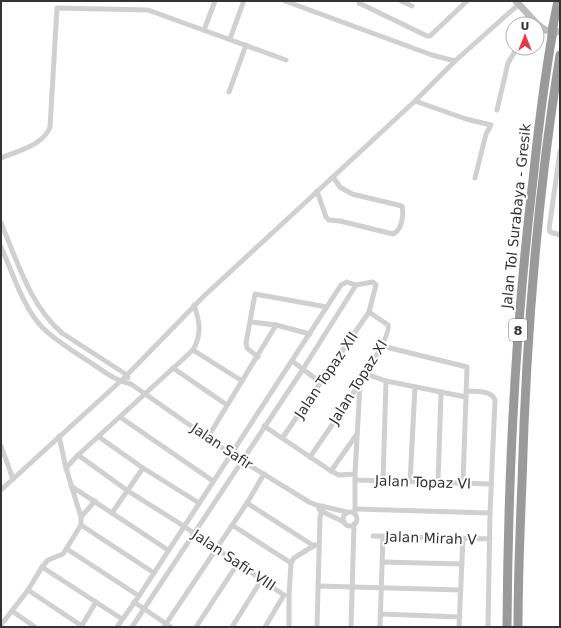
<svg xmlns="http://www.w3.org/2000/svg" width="561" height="628" viewBox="0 0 561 628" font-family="'DejaVu Sans',sans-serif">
<rect width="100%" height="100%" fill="#fff"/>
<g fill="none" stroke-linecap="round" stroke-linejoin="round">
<g stroke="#d0d0d0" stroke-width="5">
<polyline points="285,1 432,55 455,61"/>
<polyline points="401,1 412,6"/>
<polyline points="359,3 427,36 430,36 467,1"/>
<polyline points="204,30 215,1"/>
<polyline points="230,39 243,3"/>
<polyline points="229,92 246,45"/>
<polyline points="415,101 466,119 491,125 486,134 475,178"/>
<polyline points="497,110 508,63 517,48"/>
<polyline points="560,151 549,229 550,232 560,235"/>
<path d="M1,158C17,151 43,146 50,127L57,8L148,10L286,60"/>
<path d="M317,191L326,217L329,220L340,221L393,234C402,230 404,215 402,206L352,194L340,187L333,177"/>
<path d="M1,223C17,260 30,306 62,333L127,375L128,378"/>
<path d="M1,247C12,271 24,310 43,328C57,342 75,352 91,363C104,371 115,381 131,384L231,454L309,502L316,505L347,512"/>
<polyline points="251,322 276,325 310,334"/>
<polyline points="382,346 467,367 463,483"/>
<polyline points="193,350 242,381"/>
<polyline points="258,357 247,348 246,343 255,294 327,307"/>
<polyline points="292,361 320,382"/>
<polyline points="173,368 227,405"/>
<polyline points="366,374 386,381 466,397"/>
<path d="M467,391C476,392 492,390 495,400L490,513L488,627"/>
<polyline points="120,417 213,481"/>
<polyline points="264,426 331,471 339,475 355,474"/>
<polyline points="59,436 66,468 81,517 81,525"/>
<polyline points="99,437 143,468 199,503"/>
<polyline points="208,437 276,325"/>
<polyline points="283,437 369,312 376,285 373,282 356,285"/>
<polyline points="1,446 13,479"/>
<polyline points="78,455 128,491 179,523 284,595"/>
<path d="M310,457C321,440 394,339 388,325L369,312"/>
<path d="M66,468L78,455L193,350C202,334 200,322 194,305"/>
<polyline points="331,471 357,434"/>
<polyline points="355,480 491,484"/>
<polyline points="383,481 386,381"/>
<polyline points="410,482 415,387"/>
<polyline points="438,482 441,393"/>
<polyline points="71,486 168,550"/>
<polyline points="1,490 124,378 204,296 415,101 455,61 519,4"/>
<polyline points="247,503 314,546"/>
<polyline points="319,509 321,511 344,522"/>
<polyline points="355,509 490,513"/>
<circle cx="350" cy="519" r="7"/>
<polyline points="355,512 355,474 360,384"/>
<polyline points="112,513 143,468"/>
<polyline points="81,517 95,501"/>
<polyline points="81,525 154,573"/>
<polyline points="232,525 291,563 289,595 289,627"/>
<polyline points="373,536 490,539"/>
<polyline points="67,549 139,596"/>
<polyline points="382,562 462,564"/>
<polyline points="291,563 294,558 315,545"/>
<polyline points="42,567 122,619"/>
<polyline points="318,586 461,590"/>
<polyline points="28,590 82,626"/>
<polyline points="134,602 171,627"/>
<polyline points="12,611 35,627"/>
<polyline points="381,614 460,617"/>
<polyline points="1,625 28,590 42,567 48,560 63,554 81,525"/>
<polyline points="81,627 96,602"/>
<polyline points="117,627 139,596 341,285 347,282 356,285 303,369 132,627"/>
<polyline points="164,627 247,503 264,474"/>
<polyline points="196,627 238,563"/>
<polyline points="232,627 262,579"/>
<polyline points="265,627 284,595"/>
<polyline points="317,627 320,517 323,506"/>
<polyline points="351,627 354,524"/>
<polyline points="380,627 383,536"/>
<polyline points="459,627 463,538"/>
</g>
<g stroke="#bdbdbd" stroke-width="7">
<polyline points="516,1 537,24"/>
<polyline points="537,24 545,30 560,32"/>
</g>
<g stroke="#9a9a9a" stroke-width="9">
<polyline points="553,26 558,1"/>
<path d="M507,627C508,478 515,328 533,180C538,131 544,83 552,36"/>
<path d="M518,627C518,579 520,530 522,482C526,339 537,196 560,55"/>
</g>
<polyline stroke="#9a9a9a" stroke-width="9" points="552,36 553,26"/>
</g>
<g text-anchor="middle" stroke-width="4" stroke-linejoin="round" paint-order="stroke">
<rect fill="#fff" stroke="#707070" stroke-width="1" x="509" y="319" width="18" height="22" rx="3"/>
<g font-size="13" font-weight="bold" fill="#333">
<text x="518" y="335">8</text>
</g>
<g font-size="14" fill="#333" stroke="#fff">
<text transform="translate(516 216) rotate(-84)" y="5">Jalan Tol Surabaya - Gresik</text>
<text transform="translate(326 375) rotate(-56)" y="5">Jalan Topaz XII</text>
<text transform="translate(358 382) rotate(-58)" y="5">Jalan Topaz XI</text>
<text transform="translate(222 446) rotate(34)" y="5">Jalan Safir</text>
<text transform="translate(423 482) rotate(2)" y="5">Jalan Topaz VI</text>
<text transform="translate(431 538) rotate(2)" y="5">Jalan Mirah V</text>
<text transform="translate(234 560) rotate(34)" y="5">Jalan Safir VIII</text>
</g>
</g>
<rect width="561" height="628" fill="none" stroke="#333333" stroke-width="4"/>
<g transform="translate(525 36)"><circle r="19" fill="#ffffff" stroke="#adadad"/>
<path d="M0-3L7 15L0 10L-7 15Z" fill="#e63946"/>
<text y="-6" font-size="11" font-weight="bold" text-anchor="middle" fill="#333333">U</text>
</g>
</svg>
